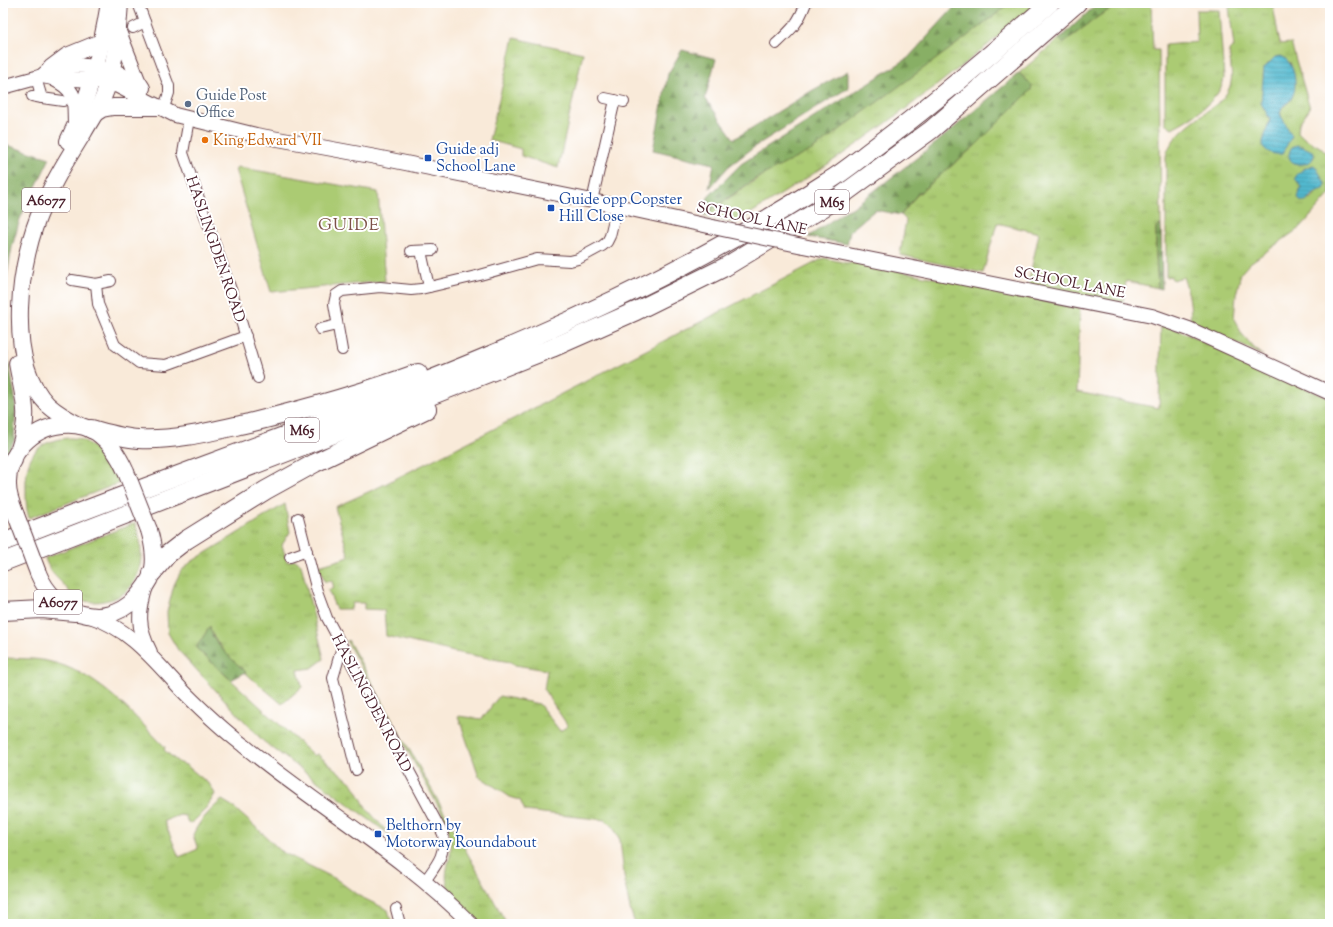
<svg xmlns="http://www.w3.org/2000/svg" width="1333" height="927" viewBox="0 0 1333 927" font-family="'Sorts Mill Goudy',serif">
<defs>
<pattern id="grass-tufts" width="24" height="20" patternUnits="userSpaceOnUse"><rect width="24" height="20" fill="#abcb73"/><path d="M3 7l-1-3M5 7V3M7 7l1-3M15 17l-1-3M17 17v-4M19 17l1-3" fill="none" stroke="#95ae64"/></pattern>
<pattern id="forest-firs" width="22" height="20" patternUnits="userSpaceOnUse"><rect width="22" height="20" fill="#88af65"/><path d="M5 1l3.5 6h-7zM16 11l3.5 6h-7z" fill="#718e53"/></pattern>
<pattern id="water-rules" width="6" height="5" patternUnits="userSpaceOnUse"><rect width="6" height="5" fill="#52bad0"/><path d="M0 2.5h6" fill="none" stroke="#4697a9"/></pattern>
</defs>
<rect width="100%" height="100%" fill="#fff"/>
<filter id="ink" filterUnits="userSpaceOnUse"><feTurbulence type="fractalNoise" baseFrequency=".025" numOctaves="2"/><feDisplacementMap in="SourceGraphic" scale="8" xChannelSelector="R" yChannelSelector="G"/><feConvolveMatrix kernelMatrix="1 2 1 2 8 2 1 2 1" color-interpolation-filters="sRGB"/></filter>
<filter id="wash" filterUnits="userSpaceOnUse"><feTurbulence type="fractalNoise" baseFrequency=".012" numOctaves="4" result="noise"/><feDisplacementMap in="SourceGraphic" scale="16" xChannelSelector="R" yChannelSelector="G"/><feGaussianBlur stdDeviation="0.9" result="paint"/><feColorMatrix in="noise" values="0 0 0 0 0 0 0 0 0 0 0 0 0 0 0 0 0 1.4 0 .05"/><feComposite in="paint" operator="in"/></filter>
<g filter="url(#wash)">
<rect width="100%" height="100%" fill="#f9ead9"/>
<g fill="url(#grass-tufts)" stroke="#7a754f" fill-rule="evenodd">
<path d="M1010,3H1039C985,48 931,91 874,132C829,165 782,194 735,223L704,215L980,27Z"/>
<polygon points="1120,3 1151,3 1153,50 1159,50 1161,225 1156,228 1156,255 1158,288 1126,281 1123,303 1028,285 1039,233 997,223 983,273 900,255 906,220 901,215 916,196 976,145 1032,85 1019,73 1059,39 1063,42 1099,16"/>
<path d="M1239,3H1268L1273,6L1280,44L1291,43L1310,108L1299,123L1298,132L1304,138L1320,147L1330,157V194L1301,227L1250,263L1241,273L1236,295L1234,319L1242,334L1254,348L1263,355L1190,322C1192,306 1189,292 1183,277L1173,280L1170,276L1166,277V156C1171,133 1200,117 1218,103C1237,86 1231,73 1229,50L1232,47H1234L1229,7ZM1290,62C1294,74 1297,85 1292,97C1285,111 1275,103 1284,123L1263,142L1270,119L1261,103ZM1313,165L1316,167L1317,191L1311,199L1299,193L1301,187L1298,182L1303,169Z"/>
<path d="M1196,10H1219L1224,78C1221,100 1190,119 1172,128L1165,123V45L1197,42Z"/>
<polygon points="514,38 583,53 558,168 521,156 521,149 489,140"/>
<polygon points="824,258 851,264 852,261 1080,308 1077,392 1159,408 1161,325 1178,330 1330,399 1330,924 635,924 630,909 625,884 620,840 612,825 605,820 525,811 520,800 510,797 479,776 458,716 482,719 499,696 539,704 560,731 568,726 544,690 547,670 515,665 510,662 454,652 386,636 384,610 364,609 364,603 352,603 351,609 336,609 328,590 334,588 332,581 325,582 319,566 349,557 335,507 377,488 480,436"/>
<path d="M69,438C73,438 78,438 82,440C95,445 115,470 119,483L29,518C26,509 26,500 26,490C25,458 34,441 69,438Z"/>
<path d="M285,504L290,532L282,545L287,562L295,560L301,564L324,659L312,668L298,670L302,687L282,704C257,682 225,660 210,629L196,648L314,756L317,754L353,784L367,809L390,835L263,741L178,650L168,633L167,612L174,585L181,571L191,562Z"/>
<path d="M135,523C147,554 143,595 104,601C95,603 82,602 74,597C70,593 66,587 62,583C53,574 49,570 45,558Z"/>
<path d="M348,640L507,924H480C470,914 450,898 447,883C444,873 450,860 451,849C452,835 446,823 441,811L347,642Z"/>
<path d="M7,658C20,659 34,658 47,661C97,671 131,713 165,747L164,750L178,762L186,765L210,785L215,794C209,804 200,818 189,824L185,816L180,815L164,821L179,857L198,849L193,835C198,822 211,809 222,800L232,806L260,831L282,852L336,879L359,896L388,910L392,924H3V659Z"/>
</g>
<g fill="url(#forest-firs)" stroke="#696748">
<polygon points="958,3 1010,3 980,27 812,150 755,179 704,215 708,197 741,164 908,58"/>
<polygon points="1098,3 1120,3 1099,16 1063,43 1059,39"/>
<polygon points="682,50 716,59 705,98 734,139 813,90 848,71 848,88 757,145 728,167 709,189 714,164 653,150 668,74"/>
<polygon points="1019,73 1032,85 1031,90 976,145 916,196 901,215 875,210 850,231 847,244 808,237 845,211 852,208 936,143"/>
<polygon points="3,144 50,158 20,219 12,247 4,292 3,331 16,403 14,441 3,461"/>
<polygon points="1161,225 1162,289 1158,288 1156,255 1156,227"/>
<path d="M210,626C212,643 234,661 246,672L231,680L196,648Z"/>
</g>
<polygon fill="#abcb73" stroke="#7a754f" points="237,167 378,192 385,281 271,292 235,169"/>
<g fill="url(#water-rules)" stroke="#4e6c7e">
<path d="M1281,56C1295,62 1299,86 1291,99C1286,106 1282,103 1280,114L1292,136L1282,154C1273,155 1269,153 1263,147V142L1270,119L1261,103L1264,68L1275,57Z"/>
<path d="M1297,145L1304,147L1314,152C1317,170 1278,168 1292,147Z"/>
<path d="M1314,165L1316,167L1326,185L1324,189C1322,190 1319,190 1317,191C1311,195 1309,203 1300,201L1298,198L1301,187L1295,178C1299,170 1306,168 1314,165Z"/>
</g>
</g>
<g filter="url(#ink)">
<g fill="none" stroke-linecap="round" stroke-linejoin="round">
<g stroke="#643d45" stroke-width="12">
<g id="minor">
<polyline points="145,22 169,86 169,93 163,110"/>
<polyline points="133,28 145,22 138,3"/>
<path d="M776,44C792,29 798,24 806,3"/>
<polyline points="36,78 42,98 63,101"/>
<polyline points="32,96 42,98"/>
<polyline points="605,98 624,102"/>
<polyline points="189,119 183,153 235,301 258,378"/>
<polyline points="592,201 615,100"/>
<polyline points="411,251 433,250"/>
<polyline points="421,251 429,287"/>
<polyline points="72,280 96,284 111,281"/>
<polyline points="96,284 98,304 115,345 139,363 166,365 246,336"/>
<polyline points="320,329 337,325"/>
<polyline points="342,350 334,304 336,295 342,291 380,287 411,290 421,289 480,275 537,259 570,261 578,259 602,246 607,242 610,236 617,206"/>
<path d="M298,518L317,591L327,618L443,834C446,855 436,865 425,881"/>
<polyline points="290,557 307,551"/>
<polyline points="342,647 333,678 356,770"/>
<polyline points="396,909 400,924"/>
</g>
</g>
<g stroke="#643d45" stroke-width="16">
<g id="secondary">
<polyline points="118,29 138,80 143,88"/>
<polyline points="42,76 53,78 93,80 107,83 118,86 175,115 256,135 376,157 617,206 713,227"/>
<path d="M54,79C78,91 74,100 75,125"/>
<polyline points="3,87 36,78 42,76 51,68 75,65 96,67 119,73 141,86"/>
<polyline points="803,246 1152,316 1189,329 1330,393"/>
<path d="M146,586C138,611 137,628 150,652"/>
<path d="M90,616C133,630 155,662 185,693C203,711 222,729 243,745C318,807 403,855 471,924"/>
</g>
</g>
<g stroke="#643d45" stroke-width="18">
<g id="trunk">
<polyline points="51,68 67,56 101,42"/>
<polyline points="94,114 102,109 113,107 158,107"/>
<path d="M68,141C90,97 101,51 109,3"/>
<path d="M17,363C23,398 31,413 19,449"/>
<path d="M81,426C69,420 58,414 48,405C4,360 19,258 43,206C54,180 69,156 84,132C90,121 98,110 103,98C115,70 118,33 120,3"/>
<path d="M16,515C12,505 8,496 8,485C7,454 31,428 62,425C74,424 87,426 97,433C111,443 119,456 126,472"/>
<path d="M38,573C54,613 102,632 135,599C142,591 149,583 152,573C156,559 153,544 149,530"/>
</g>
</g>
<g stroke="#643d45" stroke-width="20">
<g id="motorway">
<path d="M91,429C106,433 122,438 138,439C176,441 213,431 249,423C306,409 363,393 418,373"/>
<polyline points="3,476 13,460"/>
<path d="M3,542C281,431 573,347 827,182C844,172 859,159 875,147C936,102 993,53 1050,3"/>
<polyline points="3,562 326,437 552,348 636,311 725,267 834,201 931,130 1077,3"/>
<polyline points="152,573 168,554 186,540 266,490 315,463 427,409"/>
<polyline points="3,611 42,609 75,612"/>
</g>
</g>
<use href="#minor" stroke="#fff" stroke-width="10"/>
<use href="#secondary" stroke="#fff" stroke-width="14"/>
<use href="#trunk" stroke="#fff" stroke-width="16"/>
<use href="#motorway" stroke="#fff" stroke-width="18"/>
<g stroke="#643d45" stroke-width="16" stroke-linecap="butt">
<polyline id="secondary-bridge" points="713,227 803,246"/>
</g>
<g stroke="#643d45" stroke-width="18" stroke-linecap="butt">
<g id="trunk-bridge">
<polyline points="126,472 149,530"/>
<polyline points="16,515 38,573"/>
</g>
</g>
<use href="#secondary-bridge" stroke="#fff" stroke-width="14"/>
<use href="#trunk-bridge" stroke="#fff" stroke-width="16"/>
</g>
</g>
<circle fill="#5c6f8a" stroke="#fff" stroke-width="1.5" cx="188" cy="104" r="4"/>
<circle fill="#e8710a" stroke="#fff" stroke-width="1.5" cx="205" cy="140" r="4"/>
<g fill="#1a4fb4" stroke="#fff" stroke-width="1.5">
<rect x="424" y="154" width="8" height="8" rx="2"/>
<rect x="547" y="204" width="8" height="8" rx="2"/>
<rect x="374" y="830" width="8" height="8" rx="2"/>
</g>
<g text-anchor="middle" stroke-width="4" stroke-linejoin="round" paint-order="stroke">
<g fill="#fff" stroke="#80626b" stroke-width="1">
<rect x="22" y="188" width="48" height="24" rx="3"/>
<rect x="815" y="190" width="34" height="24" rx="3"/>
<rect x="285" y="418" width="34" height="24" rx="3"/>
<rect x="34" y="590" width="48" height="24" rx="3"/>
</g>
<g font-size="14" font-weight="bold" fill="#4a1f2b">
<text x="46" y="205">A6077</text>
<text x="832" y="207">M65</text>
<text x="302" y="435">M65</text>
<text x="58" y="607">A6077</text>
</g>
<g font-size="15" fill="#4e5e75" stroke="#fff" text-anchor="start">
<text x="196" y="100">Guide Post<tspan x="196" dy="17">Office</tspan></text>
</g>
<g font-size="15" fill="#c56008" stroke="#fff" text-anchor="start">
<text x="213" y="145">King Edward VII</text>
</g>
<g font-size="15" fill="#164399" stroke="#fff" text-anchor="start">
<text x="436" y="154">Guide adj<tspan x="436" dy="17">School Lane</tspan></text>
<text x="559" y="204">Guide opp Copster<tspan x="559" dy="17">Hill Close</tspan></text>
<text x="386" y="830">Belthorn by<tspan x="386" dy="17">Motorway Roundabout</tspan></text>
</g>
<g font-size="15" fill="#4a1f2b" stroke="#fff">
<text transform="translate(752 218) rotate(12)" y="5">SCHOOL LANE</text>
<text transform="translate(216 249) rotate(71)" y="5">HASLINGDEN ROAD</text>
<text transform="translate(1070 282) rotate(11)" y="5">SCHOOL LANE</text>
<text transform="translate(372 703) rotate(62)" y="5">HASLINGDEN ROAD</text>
</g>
<g font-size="17" letter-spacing="1" fill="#7d5249" stroke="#fff">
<text x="349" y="230">GUIDE</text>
</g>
</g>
<rect width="1333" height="927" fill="none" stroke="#fff" stroke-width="16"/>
</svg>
